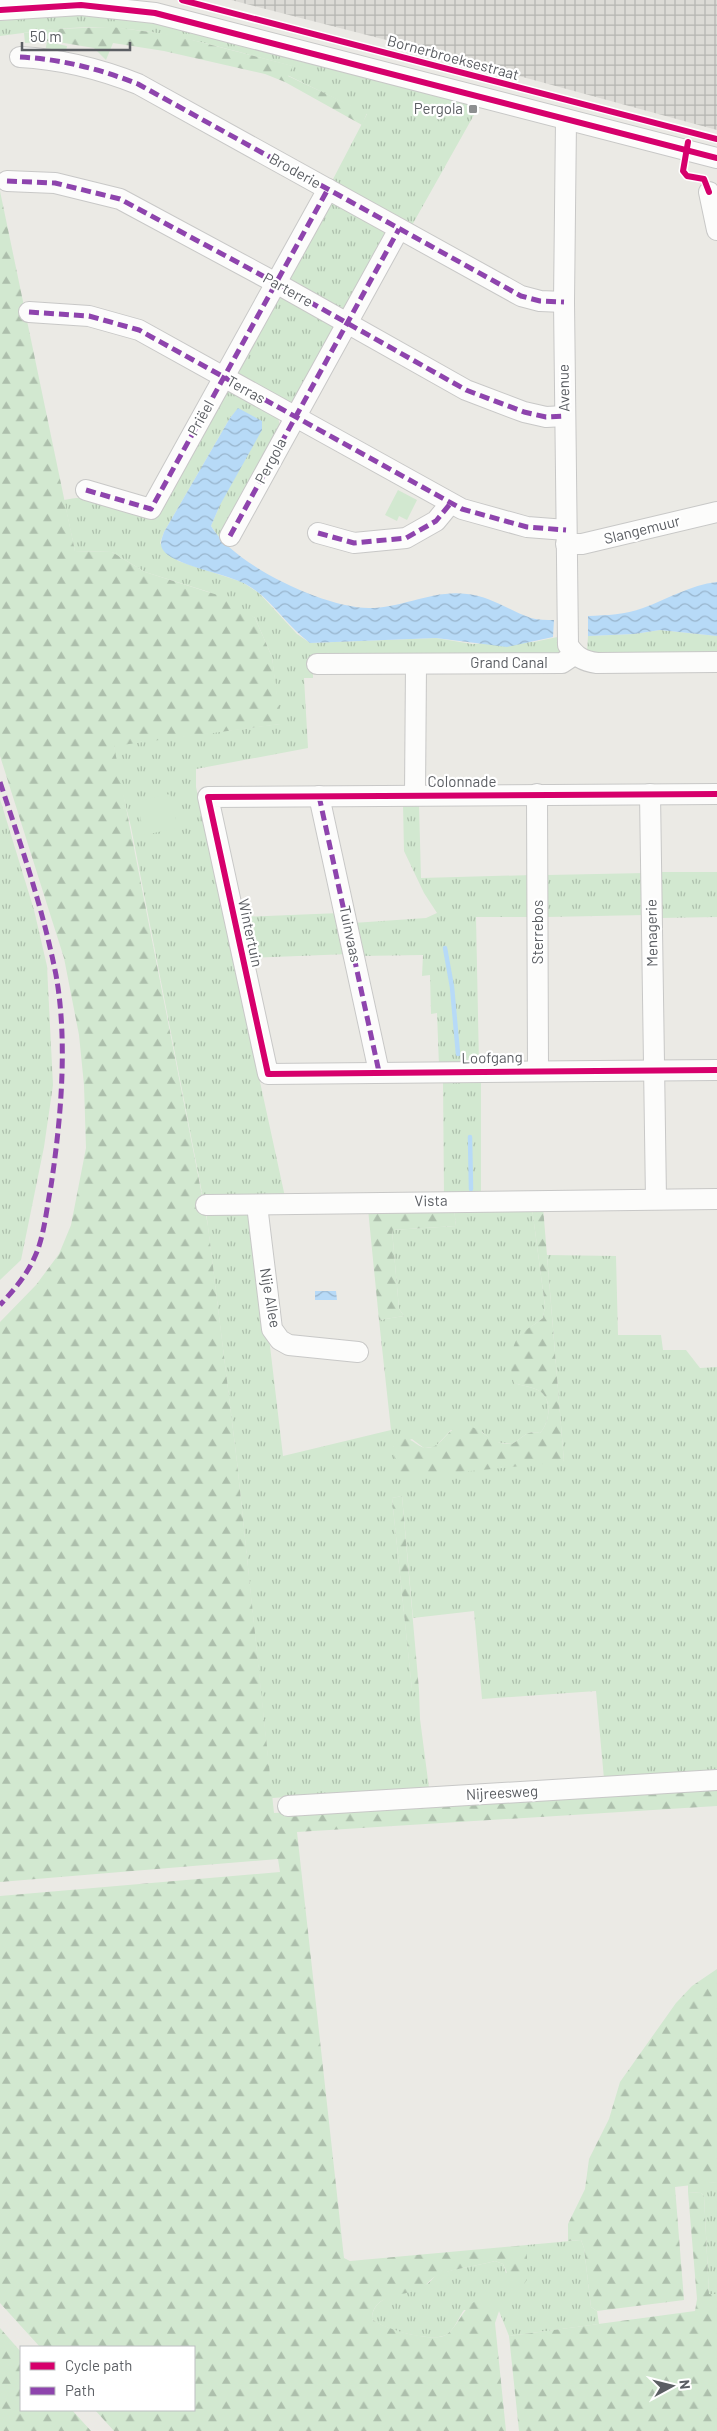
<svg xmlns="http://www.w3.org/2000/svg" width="717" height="2431" viewBox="0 0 717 2431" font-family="Barlow,sans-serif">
<defs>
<pattern id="industrial-grid" width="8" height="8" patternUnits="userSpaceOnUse" patternTransform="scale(1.25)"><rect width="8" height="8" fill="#dcdbd6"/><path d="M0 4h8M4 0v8" fill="none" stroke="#b5b5b1"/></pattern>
<pattern id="grass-tufts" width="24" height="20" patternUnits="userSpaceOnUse" patternTransform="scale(1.25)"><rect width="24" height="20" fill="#d2e8d0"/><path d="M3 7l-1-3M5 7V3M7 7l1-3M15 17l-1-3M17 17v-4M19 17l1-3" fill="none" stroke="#adbfac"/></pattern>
<pattern id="forest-firs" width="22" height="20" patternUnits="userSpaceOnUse" patternTransform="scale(1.25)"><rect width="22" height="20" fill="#d2e8d0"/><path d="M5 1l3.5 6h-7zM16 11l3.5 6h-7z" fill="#adbfac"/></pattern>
<pattern id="water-waves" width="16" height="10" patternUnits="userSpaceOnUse" patternTransform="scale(1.25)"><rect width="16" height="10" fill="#b7daf7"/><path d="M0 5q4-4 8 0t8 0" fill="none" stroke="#98b4cc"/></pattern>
</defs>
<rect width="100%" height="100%" fill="#ebeae5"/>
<polygon fill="url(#industrial-grid)" points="231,0 717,0 717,130 402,44"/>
<g fill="url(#grass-tufts)">
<path d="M72,15L137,17L479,106L411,227L331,183L367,114L287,75L292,66C233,51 175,32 114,28C76,25 37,31 0,36V21Z"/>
<polygon points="335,200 384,229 386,235 346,311 289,284 289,271 326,203"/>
<polygon points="281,297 333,326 334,334 294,405 237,378 235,369 276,298"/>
<path d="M230,391L278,417L281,431L220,539L211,526L220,505L238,409L230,418L164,532L160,543L178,561L242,582L259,593L297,634L310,643L436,638L472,644L534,642L562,636V655L313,659V678H304L308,748L196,769V787L285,1197L203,1198L131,827L115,763L114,745L280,724L272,657L255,618L209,592L145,572L112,552L75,551L64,500C71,499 78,497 84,498C108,500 128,518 152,516L225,392Z"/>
<polygon points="660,630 717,636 717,652 587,652 588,636 634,634"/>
<polygon points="0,799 34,910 47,966 53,1085 44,1147 21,1260 0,1280"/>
<polygon points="403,804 419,804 421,878 532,875 533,917 476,917 479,1065 439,1066 437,1013 431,1014 430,975 422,976 423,955 359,956 353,923 426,918 437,913 424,893 404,851"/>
<polygon points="659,872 717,872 717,917 660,918"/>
<polygon points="646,873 646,915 547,917 547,875"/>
<polygon points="340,913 349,954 248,958 239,917"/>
<polygon points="443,1080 481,1080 481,1195 444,1195"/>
<path d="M454,1208H532L545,1306L543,1318L520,1335L514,1383C522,1386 535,1387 541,1392C553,1402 549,1423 540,1433C526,1430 523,1438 512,1444L494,1442L482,1432L451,1430L435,1447L424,1448L412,1439L393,1447L564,1462L547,1255L616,1256L618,1335H661L663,1350H686L700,1368L717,1367V1772L604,1779L596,1691L482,1699L474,1611L413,1618L402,1496L392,1498L412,1689L419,1690L420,1719L429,1788L272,1798L237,1462L206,1211H254L283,1456L391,1430L379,1320L404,1316L399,1309L392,1230L456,1226Z"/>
<polygon points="717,2182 717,2294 709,2294 704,2196 701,2193 688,2192 688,2184"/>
<path d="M581,2240L584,2248L591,2307L597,2311L599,2324L509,2336L499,2311L464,2310C458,2318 453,2334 443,2336C427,2341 384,2330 372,2319C372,2293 409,2293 427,2284C431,2282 434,2276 438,2274C456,2268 477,2266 495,2261L503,2264L506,2273L526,2258L527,2245Z"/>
</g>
<g fill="url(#forest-firs)">
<polygon points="112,27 173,35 293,66 288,76 367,113 362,125 285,82 265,74 164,51 113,43 106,60 94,48 52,41 25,43 24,33 54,29"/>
<path d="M0,191L75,551L112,552L145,572L227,598L255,618L272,657L281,724L114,746L208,1226L237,1462L274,1813L717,1785V1806L297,1832L344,2258L350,2261L527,2245V2280L524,2284H512L503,2264L495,2261C477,2266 456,2268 438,2275C432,2277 427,2285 420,2289C403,2296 372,2294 372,2319C383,2329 433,2343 446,2335C463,2324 471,2279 499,2311L495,2323L506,2431H114L95,2410H194V2347H40L0,2303V1896L280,1872L278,1859L0,1882V1322L36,1285L59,1254L71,1225L86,1148L84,1085L79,1035L64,958L0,756Z"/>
<path d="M543,1207L564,1462L397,1478L393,1447L404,1438C413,1439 420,1449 428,1448C444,1447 448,1423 467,1426C488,1430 486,1444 512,1444C523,1438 526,1430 540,1433C549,1423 553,1402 541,1392C535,1387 522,1386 514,1383C509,1368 509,1348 520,1335C526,1329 536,1324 543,1318L545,1306L532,1208Z"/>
<polygon points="454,1208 456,1226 392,1230 399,1309 404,1316 379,1320 368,1209"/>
<polygon points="402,1496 419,1690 412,1690 392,1498"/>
<polygon points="717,1969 717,2182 675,2187 684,2300 597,2311 591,2307 584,2248 581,2240 568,2241 568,2224 585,2189 589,2159 609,2119 620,2082 676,2003 692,1986"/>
<polygon points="688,2192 701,2193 704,2196 709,2294 717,2294 717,2431 519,2431 509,2336 695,2311 697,2299"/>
<polygon points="0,2328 21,2352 21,2410 72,2410 91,2431 0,2431"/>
</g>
<g fill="#d2e8d0">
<polygon points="47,42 67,46 65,56 45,52"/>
<polygon points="398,490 417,500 407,520 399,516 397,521 385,515"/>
<polygon points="170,794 178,828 144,835 137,801"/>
</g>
<g fill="url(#water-waves)">
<path d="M238,408L262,421V430L220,505L211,526C234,565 324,608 369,608C402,608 435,589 467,594C490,596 510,611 531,618C538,620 547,620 554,620L553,637L507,647L436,638L310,643C285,625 269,594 241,582C225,574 171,564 163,550C159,544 162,538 164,532L230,418Z"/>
<path d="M717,582V636L660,630L634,634L588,636V616C607,615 625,615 643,608C668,599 690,585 717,582Z"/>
<polygon points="315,1291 336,1291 337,1300 315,1300"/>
</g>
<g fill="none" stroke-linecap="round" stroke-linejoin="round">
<g stroke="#b7daf7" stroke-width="4.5">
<polyline points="445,948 452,987 458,1054"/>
<polyline points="470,1137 471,1189"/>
</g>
<g stroke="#c8c8c7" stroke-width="22">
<g id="minor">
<polyline points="0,10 81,5 155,13 717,158"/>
<path d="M20,57C61,59 100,69 138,84L521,296L540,301L564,302"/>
<path d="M566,120L564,302L568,645C576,657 583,661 597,663L717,662"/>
<polyline points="7,181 55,183 120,199 276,283 466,390 524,412 546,417 565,416"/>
<polyline points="709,192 717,230"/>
<polyline points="29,312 89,316 139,330 462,509 527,527 566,530"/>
<polyline points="86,490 151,509 328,189"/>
<polyline points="318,533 354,543 406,538 436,521 450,504"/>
<polyline points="230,536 399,229"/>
<polyline points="566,544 582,544 717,512"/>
<polyline points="317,664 562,663 574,655"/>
<polyline points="537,794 538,1070"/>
<polyline points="650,794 656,1199"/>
<polyline points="717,794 208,797 268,1074 717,1070"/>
<polyline points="415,795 416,664"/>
<polyline points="319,796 379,1072"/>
<polyline points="206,1205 717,1199"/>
<polyline points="257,1205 272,1329 280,1340 289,1345 358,1352"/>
<polyline points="288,1806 717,1780"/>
</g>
</g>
<use href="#minor" stroke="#fcfcfb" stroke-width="20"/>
<g stroke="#8e44ad" stroke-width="5" stroke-dasharray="10 5" stroke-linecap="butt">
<path d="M20,57C61,59 100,69 138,84L521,296L540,301L564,302"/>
<polyline points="7,181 55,183 120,199 276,283 466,390 524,412 546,417 565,416"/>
<polyline points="29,312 89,316 139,330 462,509 527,527 566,530"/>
<polyline points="86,490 151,509 328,189"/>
<polyline points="318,533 354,543 406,538 436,521 450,504"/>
<polyline points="230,536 399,229"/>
<path d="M0,782C21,845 43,909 56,975C68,1042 61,1119 51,1186C47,1206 45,1229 38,1249C30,1271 16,1288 0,1305"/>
<polyline points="319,796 379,1072"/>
</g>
<g stroke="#fff" stroke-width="9">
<g id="cycleway">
<polyline points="182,0 717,139"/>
<polyline points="0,10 81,5 155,13 717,158"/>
<polyline points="688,142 683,171 687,176 704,179 709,192"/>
<polyline points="717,794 208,797 268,1074 717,1070"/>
</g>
</g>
<use href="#cycleway" stroke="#d6006c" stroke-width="6"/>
</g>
<rect fill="#8d8f90" stroke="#fff" stroke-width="2" x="468" y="104" width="10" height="10" rx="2.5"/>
<g text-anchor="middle" stroke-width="4.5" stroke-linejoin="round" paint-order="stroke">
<g font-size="15" fill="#5b5e63" stroke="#fff">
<text transform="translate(453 58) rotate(15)" y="5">Bornerbroeksestraat</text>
<text transform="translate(295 171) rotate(29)" y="5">Broderie</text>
<text transform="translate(288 290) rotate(29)" y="5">Parterre</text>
<text transform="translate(564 388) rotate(-91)" y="5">Avenue</text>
<text transform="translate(246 390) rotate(29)" y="5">Terras</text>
<text transform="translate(201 418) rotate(-61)" y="5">Priëel</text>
<text transform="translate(271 461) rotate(-62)" y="5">Pergola</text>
<text transform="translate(642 530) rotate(-14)" y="5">Slangemuur</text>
<text x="509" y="668">Grand Canal</text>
<text x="462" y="787">Colonnade</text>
<text transform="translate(538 932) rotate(-90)" y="5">Sterrebos</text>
<text transform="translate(250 933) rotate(78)" y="5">Wintertuin</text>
<text transform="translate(652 933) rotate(-91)" y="5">Menagerie</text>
<text transform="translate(350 934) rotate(78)" y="5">Tuinvaas</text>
<text transform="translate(492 1058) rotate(-1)" y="5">Loofgang</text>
<text transform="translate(431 1201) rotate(-1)" y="5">Vista</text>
<text transform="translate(270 1298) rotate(80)" y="5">Nije Allee</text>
<text transform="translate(502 1793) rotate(-3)" y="5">Nijreesweg</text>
</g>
<g font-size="15" fill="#5b5e63" stroke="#fff" text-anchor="end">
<text x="463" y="114">Pergola</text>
</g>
</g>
<rect x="20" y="2346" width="175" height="65" fill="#ffffff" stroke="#bdbfc1"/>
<rect x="30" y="2362" width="25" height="8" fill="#d6006c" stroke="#bdbfc1"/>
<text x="65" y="2371" font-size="15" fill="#5b5e63">Cycle path</text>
<rect x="30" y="2387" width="25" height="8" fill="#8e44ad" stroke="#bdbfc1"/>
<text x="65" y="2396" font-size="15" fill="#5b5e63">Path</text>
<g transform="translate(672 2386) rotate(83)" stroke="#ffffff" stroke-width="4" paint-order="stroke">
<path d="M0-4L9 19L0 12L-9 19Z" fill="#5b5e63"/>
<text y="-8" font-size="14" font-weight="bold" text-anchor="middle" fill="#5b5e63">N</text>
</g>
<path d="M22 42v8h108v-8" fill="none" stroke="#5b5e63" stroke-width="2.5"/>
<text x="30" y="42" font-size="15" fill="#5b5e63" stroke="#ffffff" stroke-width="4" paint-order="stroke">50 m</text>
</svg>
